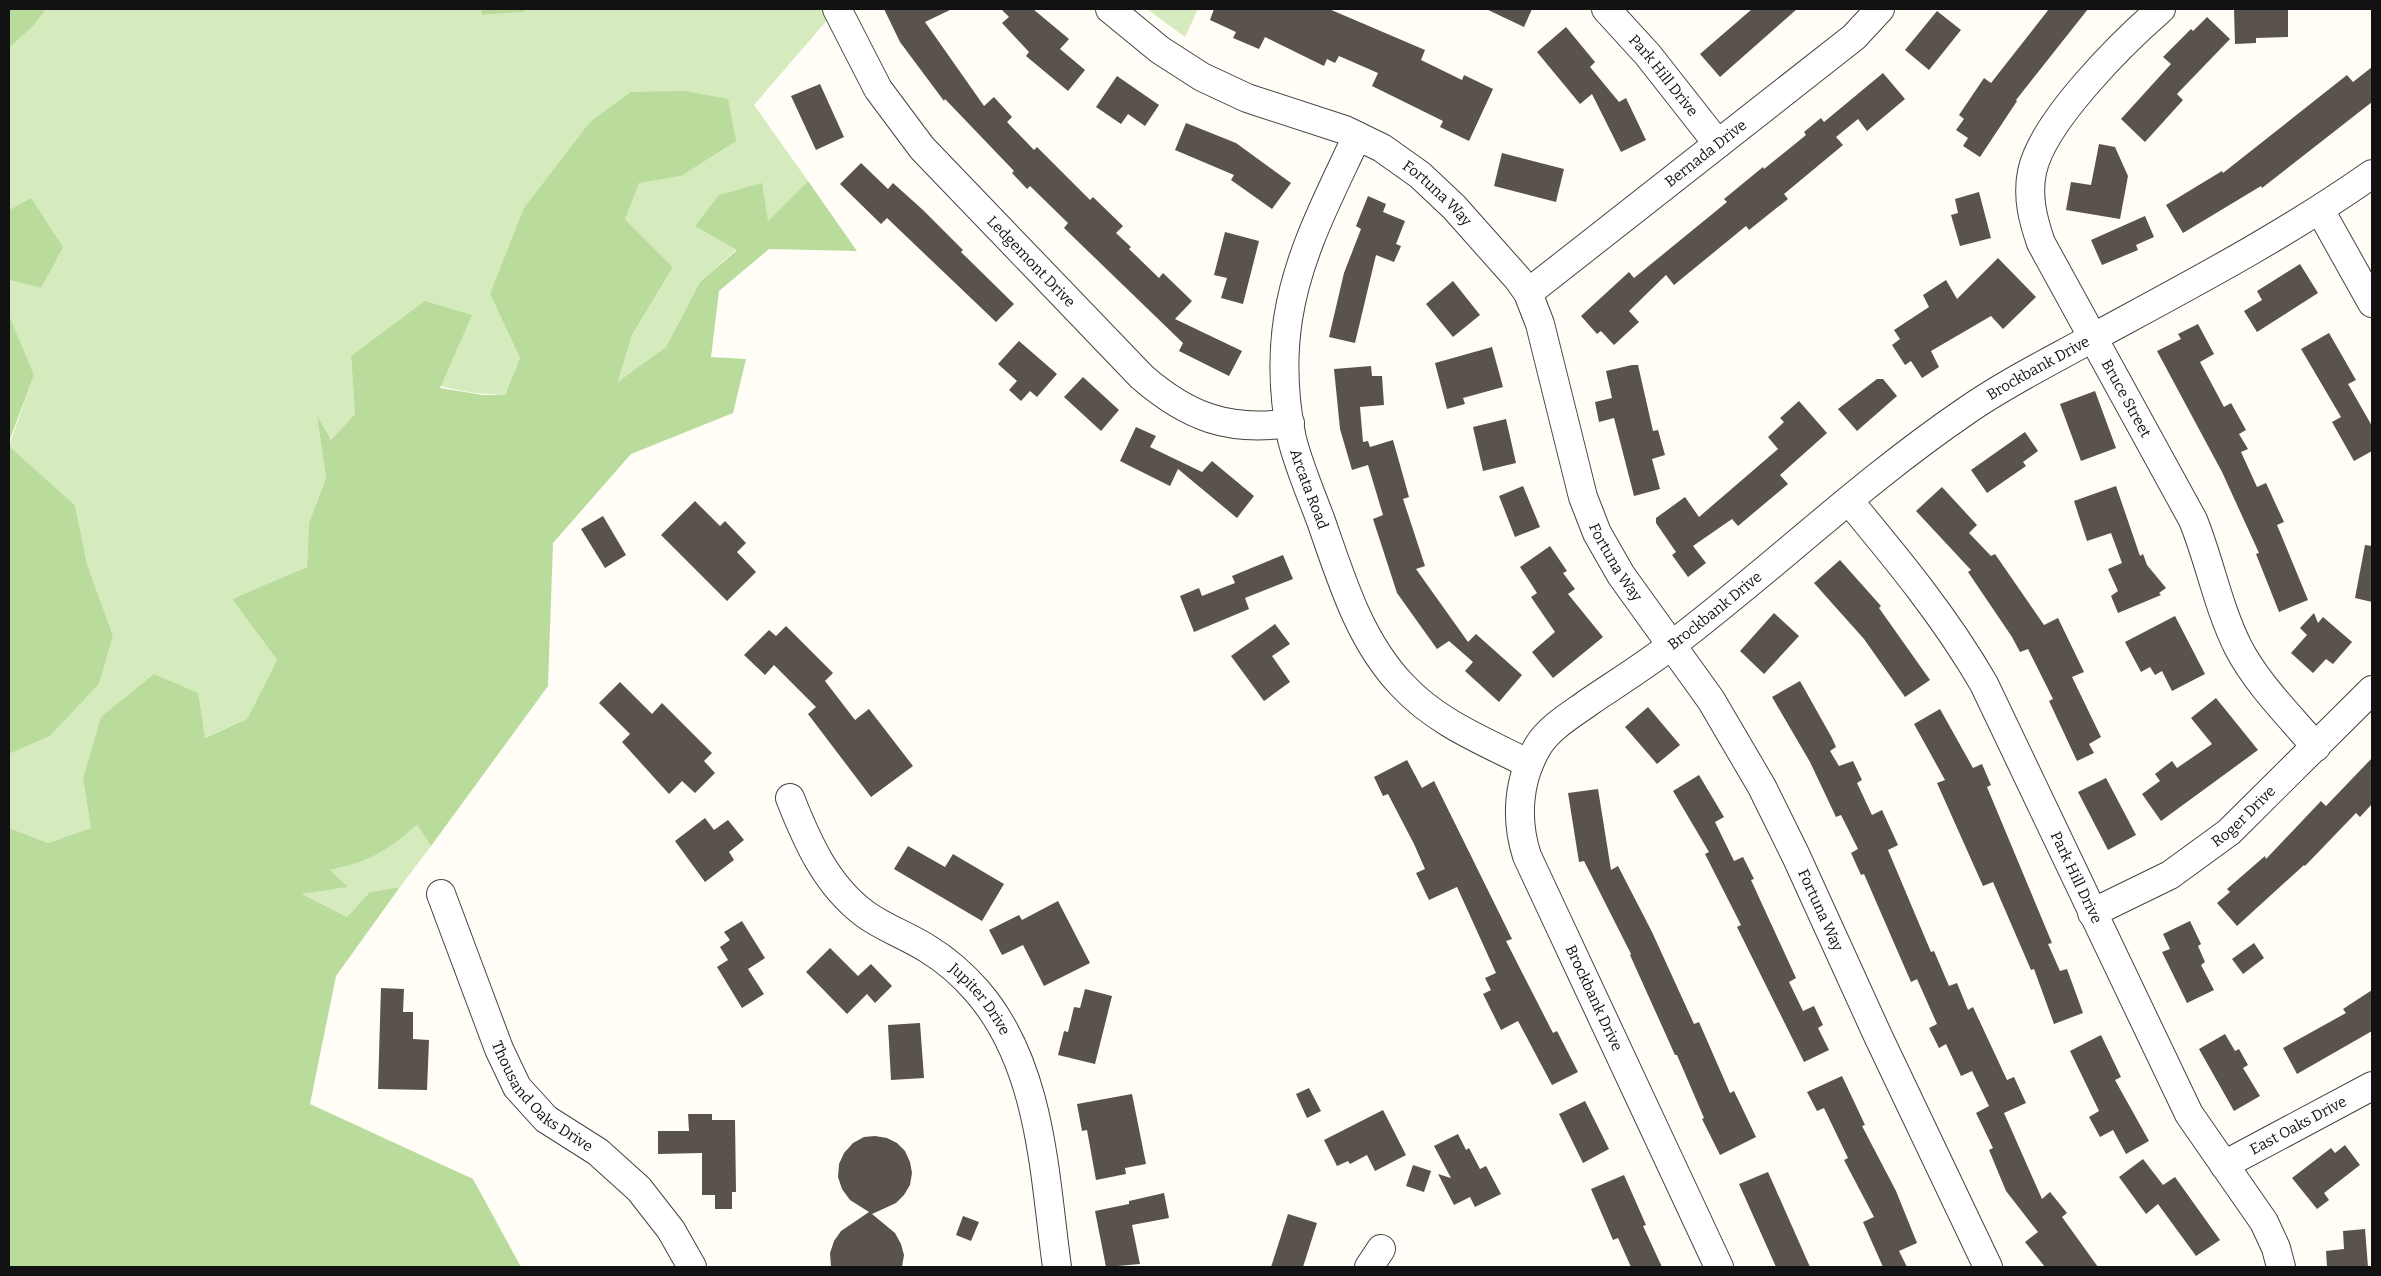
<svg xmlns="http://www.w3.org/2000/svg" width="2381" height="1276" viewBox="0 0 2381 1276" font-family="Bitter,serif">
<rect width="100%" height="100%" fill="#fffdf5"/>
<g fill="#d5ebbd">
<path d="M46,9H480L482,15L524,12L526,9H821L828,19L754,105L808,181L768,221L700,282L666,347L618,383L632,335L673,267L625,219L639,182L681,176L728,99L490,294L520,358L505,395C448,394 403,375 351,356L355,414L331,440L318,417L326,478L309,523L307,567L232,599L277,660L247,719L204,738L83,779L91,828L48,843L9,828V754L50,736L99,684L113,636L87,564L75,505L9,446L34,375L9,315V280L41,288L31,198L9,210V48L35,24Z"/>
<polygon points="1147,9 1198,9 1185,37"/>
<path d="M417,825L431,846L400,887L370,892L347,917L302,894L347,887L329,870C369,862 387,850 417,825Z"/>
</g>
<g fill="#b9dc9c">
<polygon points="9,9 46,9 35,24 9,48"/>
<polygon points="480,9 526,9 524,12 482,15"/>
<path d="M685,91L728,99L736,141L681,176L639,183L625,219L673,267L632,335L618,382L666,347L700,282L737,250L695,226L719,195L762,183L768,221L808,181L857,251L769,249L719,291L711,357L746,359L733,413L631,454L553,543L548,686L431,846L417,825C385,852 371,861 330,870L348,887L302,894L347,917L370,892L400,887L336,976L310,1104L473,1179L521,1267H9V828L48,843L91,828L83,779L101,717L154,674L198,693L205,738L247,719L277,660L232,599L307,567L309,523L326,478L317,415L331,440L355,414L351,356L425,301L472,315L440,388L483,395H505L520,358L490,294L524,208L590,122L631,92Z"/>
<polygon points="31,198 63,247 41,288 9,280 9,210"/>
<polygon points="9,315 34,375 9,442"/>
<polygon points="9,446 75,505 87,564 113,636 99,684 50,736 9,754"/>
</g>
<g fill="#5a524d">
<polygon points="884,9 952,9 925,22 984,106 994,97 1012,117 1007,122 1034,150 1037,147 1090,200 1093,197 1123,226 1116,233 1131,247 1129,249 1159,278 1163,273 1192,301 1175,319 1242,351 1229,376 1179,351 1183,343 1064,228 1068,223 1030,186 1027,189 1012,173 1014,171 945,99 944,101 900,42"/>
<polygon points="1001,9 1033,9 1069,39 1060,49 1085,70 1068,91 1026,56 1029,52 1002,23 1009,17"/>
<polygon points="1214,9 1329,9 1425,50 1421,60 1462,80 1464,75 1493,89 1469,141 1440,127 1443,121 1372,86 1378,73 1339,56 1335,63 1327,59 1324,66 1265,37 1259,49 1233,38 1236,32 1210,20"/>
<polygon points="1486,9 1532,9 1524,27"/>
<polygon points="1752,9 1797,9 1720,77 1700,54"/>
<polygon points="2049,9 2088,9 2016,100 2017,101 1980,157 1963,146 1968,138 1956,130 1964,119 1959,115 1984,78 1991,83"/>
<polygon points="2234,9 2288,9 2288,37 2256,38 2256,43 2235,44"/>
<polygon points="1937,11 1961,30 1929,70 1905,50"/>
<polygon points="2207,17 2230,39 2177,94 2183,100 2145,142 2121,119 2171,64 2163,57 2191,29 2193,31"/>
<polygon points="1566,27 1595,62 1590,67 1619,102 1626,98 1646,140 1621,152 1592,94 1580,104 1537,52"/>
<polygon points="2372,67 2372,102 2262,188 2261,186 2183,233 2166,205 2222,171 2223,173 2347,75 2353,82"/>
<polygon points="1883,73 1905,99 1867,131 1858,119 1836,137 1843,145 1784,194 1788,199 1749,230 1746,226 1674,285 1666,275 1629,311 1639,322 1614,345 1601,331 1597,334 1581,316 1629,272 1634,278 1727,202 1724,199 1763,167 1764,169 1806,135 1804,132 1821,118 1824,122"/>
<polygon points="1117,76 1159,105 1145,126 1128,114 1121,124 1096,107"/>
<polygon points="820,84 844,137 816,150 791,96"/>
<polygon points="1186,123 1236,143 1291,183 1272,209 1231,180 1234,175 1175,150"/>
<polygon points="2099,144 2115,147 2128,176 2120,219 2066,210 2071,182 2091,185"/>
<polygon points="1502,153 1564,169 1556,202 1494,186"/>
<polygon points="861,163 888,189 893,183 923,210 963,250 961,252 1014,304 996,322 887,218 881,224 840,184"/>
<polygon points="1979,192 1991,238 1960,246 1951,215 1958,213 1955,199"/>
<polygon points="1368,196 1386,204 1383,212 1405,221 1396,244 1401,246 1394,262 1376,255 1355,343 1329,337 1344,273 1361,229 1356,226"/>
<polygon points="2145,216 2154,237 2136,245 2138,250 2102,265 2091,240"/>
<polygon points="1225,232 1259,241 1243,304 1221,298 1227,278 1214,275"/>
<polygon points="1998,258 2036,297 2003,329 1991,316 1931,351 1939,367 1922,378 1911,361 1905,365 1892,345 1900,339 1894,330 1929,307 1923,295 1946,280 1957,299"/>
<polygon points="2300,264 2318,293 2257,332 2244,311 2262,300 2257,291"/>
<polygon points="1453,281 1480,315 1453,337 1426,304"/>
<polygon points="2198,324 2214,354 2200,362 2224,407 2231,403 2246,430 2239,434 2248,449 2241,452 2257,487 2266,483 2284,522 2277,525 2308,600 2279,612 2256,554 2259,553 2222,472 2157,351 2181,339 2178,334"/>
<polygon points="2329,333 2356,380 2348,384 2372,426 2372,451 2354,461 2332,422 2341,417 2301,349"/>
<polygon points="1019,341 1057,374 1037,397 1030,391 1021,401 1009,390 1017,381 998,364"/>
<polygon points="1492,347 1503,387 1463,398 1465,404 1447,409 1435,363"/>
<polygon points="1632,365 1638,365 1653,431 1658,430 1665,455 1652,459 1660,489 1634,496 1614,418 1599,422 1595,402 1612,398 1606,371"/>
<polygon points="1371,366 1372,376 1382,376 1384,405 1360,407 1363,442 1368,441 1370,447 1393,440 1409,497 1403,499 1425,566 1416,569 1468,642 1476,634 1522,675 1499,702 1465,671 1473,662 1449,641 1437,649 1397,593 1373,519 1383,515 1368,465 1352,470 1340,429 1334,369"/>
<polygon points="1083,377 1119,410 1101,431 1064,397"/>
<polygon points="1877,379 1883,379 1897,396 1857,431 1838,409"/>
<polygon points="2095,391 2116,448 2081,461 2060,404"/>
<polygon points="1799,401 1827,433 1780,475 1788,484 1738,526 1732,519 1693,546 1706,563 1688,577 1672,555 1676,552 1656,523 1656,518 1685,497 1699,517 1778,449 1768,437 1784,422 1780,418"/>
<polygon points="1506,419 1516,463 1483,471 1473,427"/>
<polygon points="1136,427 1156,436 1150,447 1202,472 1212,461 1254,496 1237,518 1178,469 1170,486 1120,461"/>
<polygon points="2025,432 2038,451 2023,462 2026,466 1987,493 1971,470"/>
<polygon points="1523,486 1540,527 1515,537 1499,496"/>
<polygon points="2116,486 2140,556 2143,554 2147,565 2166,588 2159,593 2161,595 2118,613 2111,596 2118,591 2108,569 2122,563 2111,533 2087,541 2074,501"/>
<polygon points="1942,487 1977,525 1969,533 1991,556 1995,554 2044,625 2058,618 2084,672 2072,677 2101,737 2089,744 2094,753 2077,761 2049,701 2053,699 2028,649 2020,652 2012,637 1968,572 1971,570 1916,511"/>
<polygon points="695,501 720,526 725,521 746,543 737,552 756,572 727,601 661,535"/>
<polygon points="603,516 626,555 605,568 581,529"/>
<polygon points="2365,545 2372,546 2372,602 2355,598"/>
<polygon points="1550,546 1567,571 1563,573 1575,589 1568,594 1603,637 1553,678 1532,652 1555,632 1531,597 1537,593 1520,567"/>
<polygon points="1283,555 1293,579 1245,598 1249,609 1194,632 1180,596 1199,588 1202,596 1235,583 1232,576"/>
<polygon points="1840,560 1881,606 1879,608 1930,680 1905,697 1864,639 1814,583"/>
<polygon points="1774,613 1799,636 1764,674 1740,651"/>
<polygon points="2314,613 2318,623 2323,617 2352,642 2333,664 2326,659 2313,673 2291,653 2307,635 2300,628"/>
<polygon points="2175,616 2205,674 2172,691 2162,671 2155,675 2150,667 2141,672 2125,642"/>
<polygon points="1275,624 1290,644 1272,656 1290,682 1264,701 1231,656"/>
<polygon points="786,626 833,673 825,681 855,720 869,709 913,766 871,797 808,714 816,707 774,665 765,675 744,655 769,630 776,636"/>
<polygon points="1800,681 1832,738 1836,747 1830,751 1839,766 1853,761 1862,780 1857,783 1872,815 1882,810 1898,845 1888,850 1931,952 1934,951 1949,986 1957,983 1968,1010 1973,1007 2007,1080 2014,1077 2026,1103 2004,1113 2042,1199 2050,1192 2067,1213 2062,1217 2098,1267 2045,1267 2025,1242 2038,1232 2006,1191 1989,1150 1993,1148 1976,1113 1989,1106 1972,1071 1961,1076 1946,1044 1939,1048 1929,1028 1937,1024 1917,979 1911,982 1864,874 1861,875 1851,853 1858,849 1841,815 1836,817 1810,762 1772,697"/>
<polygon points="620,682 652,714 662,703 712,753 704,761 715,773 695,793 682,781 669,794 622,742 630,734 599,703"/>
<polygon points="2216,698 2258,750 2161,821 2142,794 2160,781 2155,774 2172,761 2177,768 2212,744 2191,718"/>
<polygon points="1648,707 1680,745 1657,764 1625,727"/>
<polygon points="1940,709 1973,768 1982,764 1991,785 1987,787 2052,943 2048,944 2060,971 2067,969 2083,1013 2054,1024 2034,969 2031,970 1993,882 1983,886 1937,783 1945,780 1914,724"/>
<polygon points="2372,758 2372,804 2360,817 2356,813 2305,866 2304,865 2237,926 2217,903 2230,892 2227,889 2265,856 2266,859 2321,801 2326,806"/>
<polygon points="1407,760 1422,788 1434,781 1512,939 1506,941 1553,1033 1557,1031 1578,1072 1552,1085 1518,1021 1501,1030 1483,994 1491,990 1485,978 1496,973 1457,887 1429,900 1416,873 1425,869 1414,844 1388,794 1383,796 1374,777"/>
<polygon points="1699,775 1724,817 1715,822 1734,861 1743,857 1754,879 1751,880 1796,978 1789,982 1803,1011 1814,1006 1823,1025 1818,1028 1829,1050 1804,1062 1737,927 1741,925 1705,854 1709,852 1673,791"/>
<polygon points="2106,778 2136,835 2108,850 2078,792"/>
<polygon points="1598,789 1611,870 1618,866 1652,932 1694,1024 1699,1022 1730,1093 1734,1091 1756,1137 1720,1155 1702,1119 1704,1118 1677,1055 1675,1055 1630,955 1631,954 1584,861 1579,862 1568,793"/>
<polygon points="705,818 714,830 728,820 744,840 729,852 734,860 705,882 675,841"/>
<polygon points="908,846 945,867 953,854 1004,884 982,921 894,869"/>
<polygon points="1058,901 1090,963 1044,986 1023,945 1002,955 989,930 1019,915 1022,920"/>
<polygon points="742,921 765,958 748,969 764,994 742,1008 717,967 728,960 720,947 730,940 724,932"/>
<polygon points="2190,921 2201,944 2198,946 2205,962 2201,965 2214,990 2187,1003 2162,952 2170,949 2163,934"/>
<polygon points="2254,943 2264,958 2243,974 2232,959"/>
<polygon points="830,948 858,976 871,964 892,986 875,1003 867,994 847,1014 806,972"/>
<polygon points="381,988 404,989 403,1012 413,1012 413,1039 429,1040 427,1090 378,1089"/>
<polygon points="1085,989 1112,996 1095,1064 1058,1055 1064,1031 1068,1032 1074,1007 1080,1008"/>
<polygon points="2372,990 2372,1031 2297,1074 2283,1048 2346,1013 2343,1009"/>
<polygon points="920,1023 924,1078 891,1080 888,1025"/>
<polygon points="2225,1034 2235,1051 2239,1049 2248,1065 2243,1068 2260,1096 2234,1111 2199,1049"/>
<polygon points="2101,1035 2121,1077 2115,1080 2149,1141 2126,1154 2113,1130 2100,1137 2089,1117 2099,1111 2070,1051"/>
<polygon points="1842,1076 1865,1125 1862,1126 1896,1191 1917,1243 1899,1251 1907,1267 1883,1267 1863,1222 1874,1217 1844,1160 1848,1158 1824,1108 1817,1111 1807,1092"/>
<polygon points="1309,1088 1321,1111 1307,1118 1296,1094"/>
<polygon points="1132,1094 1146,1164 1125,1168 1126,1174 1096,1180 1087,1130 1082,1131 1077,1104"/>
<polygon points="1585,1101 1609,1149 1583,1163 1559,1114"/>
<polygon points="1383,1110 1406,1155 1375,1171 1367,1155 1350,1164 1348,1161 1337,1166 1324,1140"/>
<polygon points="688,1114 712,1114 712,1120 735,1120 736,1192 732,1192 732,1209 715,1209 715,1195 702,1195 702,1153 658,1154 658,1131 689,1131"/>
<polygon points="1458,1134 1466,1150 1469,1148 1480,1169 1486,1166 1501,1194 1475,1207 1470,1197 1454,1205 1438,1174 1451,1178 1434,1146"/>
<polygon points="875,1136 887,1138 897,1143 905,1151 910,1162 912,1173 910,1185 904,1195 896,1203 872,1214 895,1233 901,1244 904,1255 902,1267 831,1267 830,1253 834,1241 841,1231 869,1212 850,1200 842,1189 838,1177 839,1164 844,1153 853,1143 864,1137"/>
<polygon points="2345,1145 2360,1165 2324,1193 2329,1200 2317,1209 2292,1178 2331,1148 2335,1153"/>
<polygon points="2143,1159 2163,1185 2175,1177 2220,1240 2196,1256 2158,1204 2146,1214 2119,1177"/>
<polygon points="1413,1165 1431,1171 1424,1192 1406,1186"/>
<polygon points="1768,1172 1810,1267 1776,1267 1739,1184"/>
<polygon points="1624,1175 1646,1225 1643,1226 1662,1267 1631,1267 1618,1238 1613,1240 1591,1189"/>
<polygon points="1164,1193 1169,1218 1132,1225 1140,1264 1106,1267 1095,1211 1129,1204 1129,1201"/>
<polygon points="1288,1214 1317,1223 1303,1267 1271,1267"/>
<polygon points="963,1216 979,1222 971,1241 956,1235"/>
<polygon points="2365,1229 2368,1267 2327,1267 2326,1251 2344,1249 2343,1231"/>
</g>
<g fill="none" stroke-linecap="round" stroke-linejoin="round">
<g stroke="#444" stroke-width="30">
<g id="minor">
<path id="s1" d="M837,9L878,89L922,148L1142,377C1188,417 1229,432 1290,423"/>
<path id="s2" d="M1110,9L1160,50L1202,77L1247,98L1345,130L1382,148L1420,175L1454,207L1518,279L1528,293L1540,324L1583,497L1597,533L1621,575L1711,700L1762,787L1796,856L1878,1036L1988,1267"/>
<path id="s3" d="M1606,9L1648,55L1718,144"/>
<path id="s4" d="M2161,9C2122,43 2042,122 2032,172C2027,197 2033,220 2041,243L2193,520C2210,562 2218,607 2238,647C2257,684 2289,715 2316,747"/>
<path id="s5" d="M1357,136C1330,195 1298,253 1288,319C1282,358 1284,400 1292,439C1299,467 1311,494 1321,521C1341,578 1359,640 1402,685C1437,723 1484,741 1529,764"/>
<polyline points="2320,210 2372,303"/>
<path id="s6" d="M1528,293L1854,37L1880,9"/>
<path id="s7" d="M1849,501C1898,560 1946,618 1984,684L2189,1114L2264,1222L2276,1248L2281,1267"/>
<path id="s8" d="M790,798C807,841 826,885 865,914C884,928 908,936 928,949C946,960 963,975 977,991C1042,1066 1044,1174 1057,1267"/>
<path id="s9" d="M441,894L499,1049L517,1087L546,1119L598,1152L639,1189L671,1230L692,1267"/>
<path id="s10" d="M2092,913L2170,875L2229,832L2372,690"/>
<path id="s11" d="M2224,1165L2372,1086"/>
<polyline points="1369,1267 1381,1249"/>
<path id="s12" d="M1719,1267L1527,856C1515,819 1518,779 1538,746C1550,727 1571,715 1589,702C1617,683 1646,665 1673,644C1772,569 1863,481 1966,411C2006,383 2051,361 2094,337C2188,286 2284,236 2372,174"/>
</g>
</g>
<use href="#minor" stroke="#fff" stroke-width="28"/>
</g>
<g text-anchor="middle" stroke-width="5" stroke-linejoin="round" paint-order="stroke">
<g font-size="15" fill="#111" stroke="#fff">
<text dy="5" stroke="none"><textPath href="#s3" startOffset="88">Park Hill Drive</textPath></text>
<text dy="5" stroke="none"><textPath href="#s6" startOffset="226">Bernada Drive</textPath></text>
<text dy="5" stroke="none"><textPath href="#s2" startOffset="380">Fortuna Way</textPath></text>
<text dy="5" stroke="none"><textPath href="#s1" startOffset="321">Ledgemont Drive</textPath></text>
<text dy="5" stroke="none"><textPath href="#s12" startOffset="1196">Brockbank Drive</textPath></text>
<text dy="5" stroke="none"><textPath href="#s4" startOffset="460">Bruce Street</textPath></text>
<text dy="5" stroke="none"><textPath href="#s5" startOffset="370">Arcata Road</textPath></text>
<text dy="5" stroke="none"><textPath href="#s2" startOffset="800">Fortuna Way</textPath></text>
<text dy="5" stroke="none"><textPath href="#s12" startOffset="791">Brockbank Drive</textPath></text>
<text dy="5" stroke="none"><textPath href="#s10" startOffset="181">Roger Drive</textPath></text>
<text dy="5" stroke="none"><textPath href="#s7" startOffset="442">Park Hill Drive</textPath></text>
<text dy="5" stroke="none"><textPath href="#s2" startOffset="1205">Fortuna Way</textPath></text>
<text transform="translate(1594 998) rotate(65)" y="5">Brockbank Drive</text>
<text dy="5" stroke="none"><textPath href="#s8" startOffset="285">Jupiter Drive</textPath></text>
<text dy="5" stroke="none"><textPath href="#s9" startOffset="231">Thousand Oaks Drive</textPath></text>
<text dy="5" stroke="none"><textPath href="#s11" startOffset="84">East Oaks Drive</textPath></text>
</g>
</g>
<rect width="2381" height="1276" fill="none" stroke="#111111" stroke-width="20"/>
</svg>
